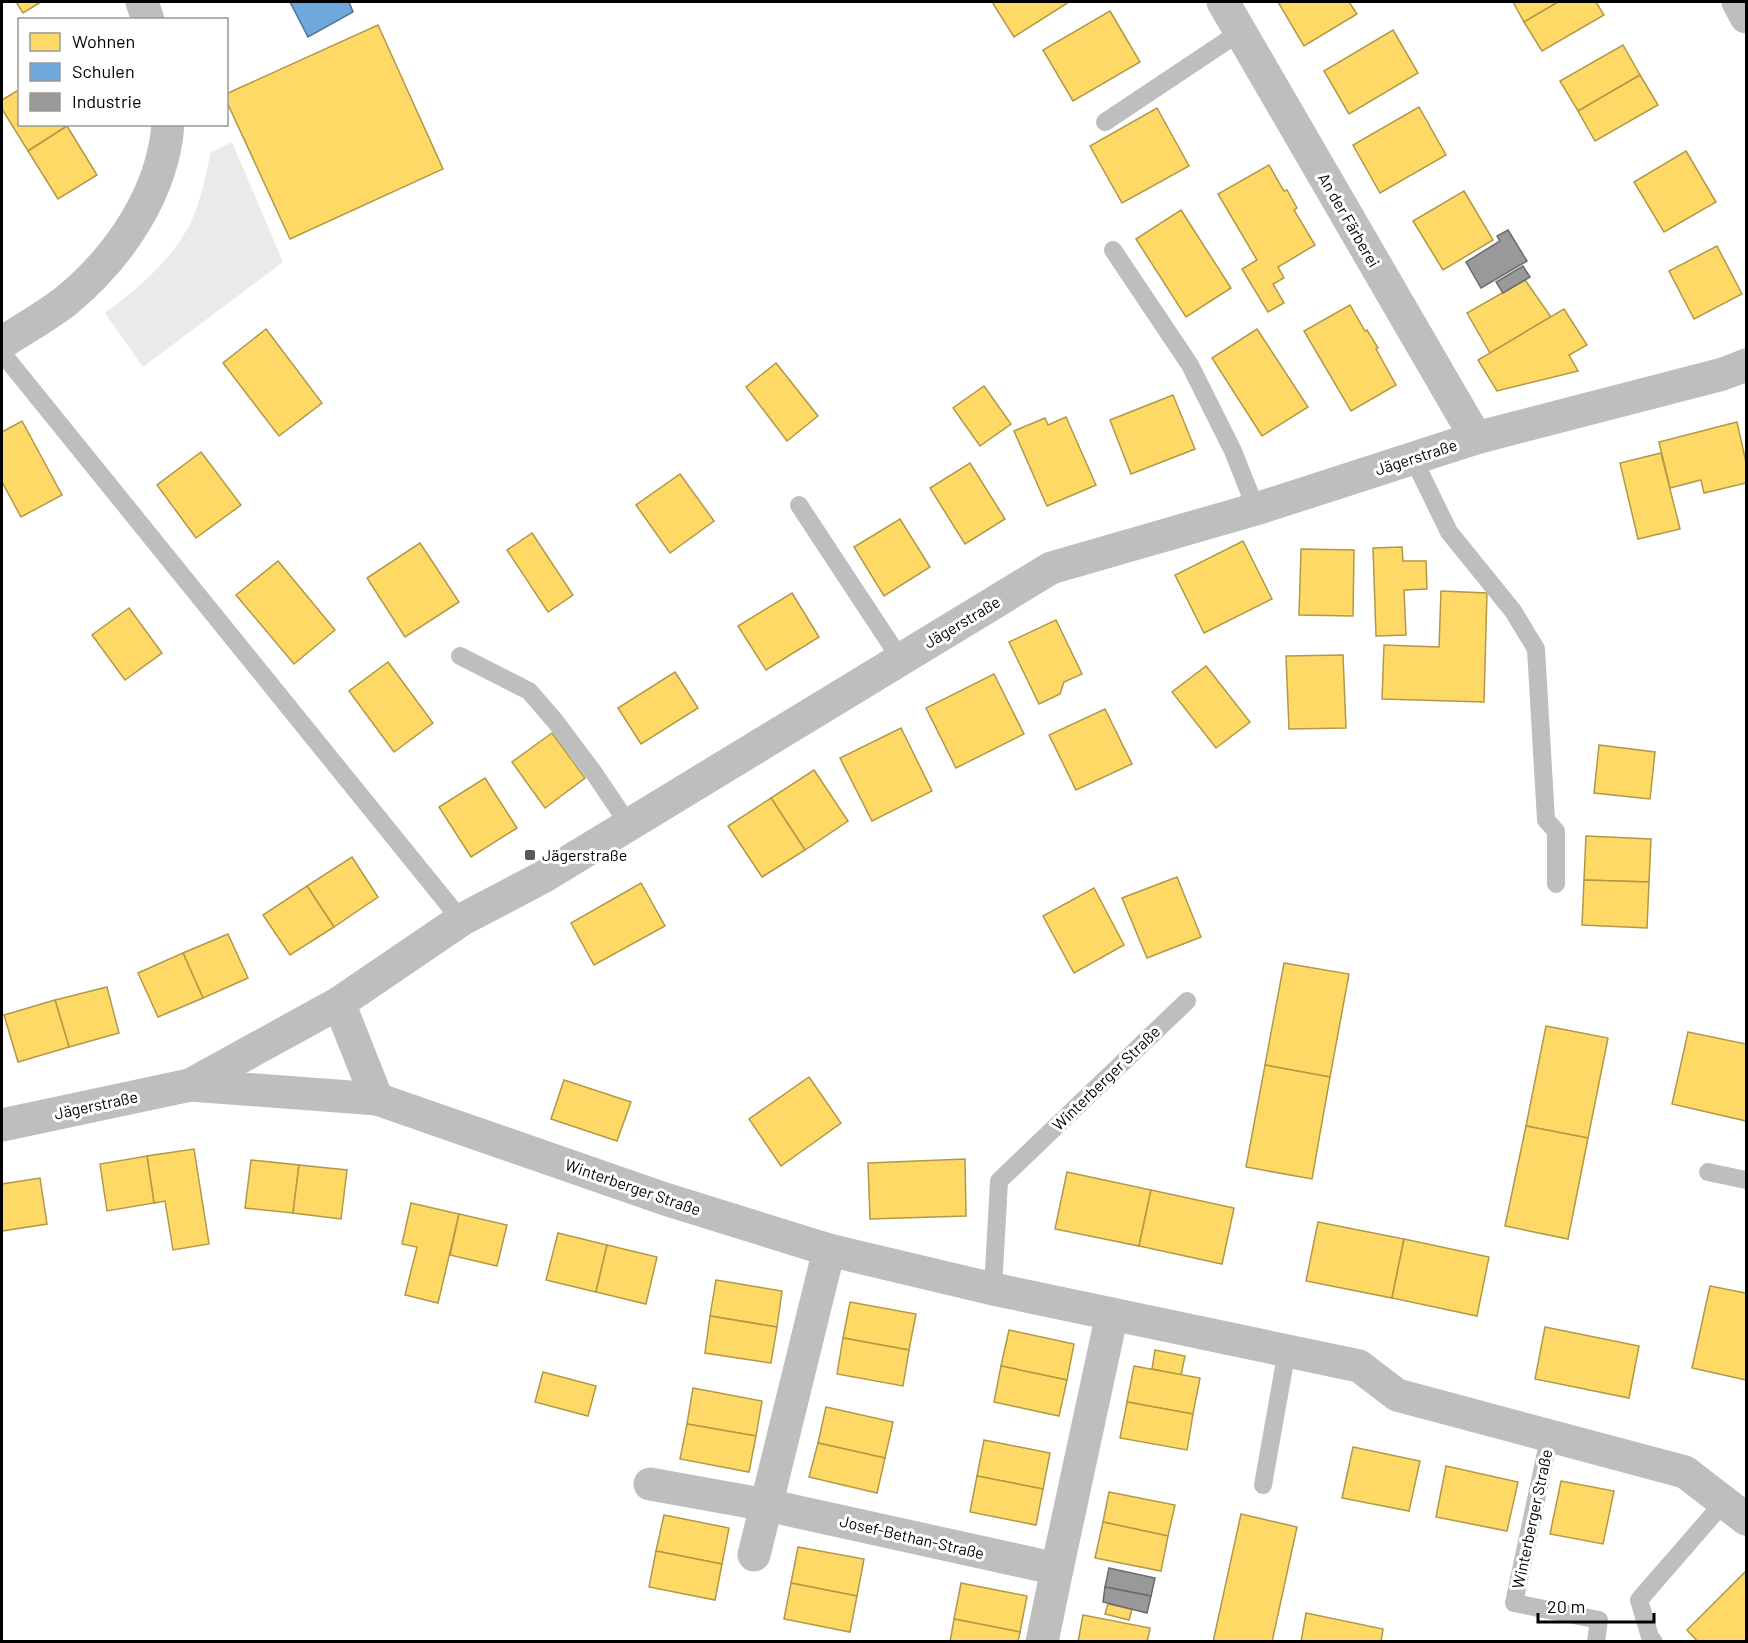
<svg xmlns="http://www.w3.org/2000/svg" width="1748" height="1643" viewBox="0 0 1748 1643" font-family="Barlow,sans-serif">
<rect width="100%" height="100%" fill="#fff"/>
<path fill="#eaeaea" d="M232,142L283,262L143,367L105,313C141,286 179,255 196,210C203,192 206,171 211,152Z"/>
<g fill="#ffd966" stroke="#b29847" stroke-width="1.5">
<polygon points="16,2 41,2 23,13"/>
<polygon points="992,2 1069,2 1014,37"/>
<polygon points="1278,2 1349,2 1357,14 1304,46"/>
<polygon points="1513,2 1558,2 1524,22"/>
<polygon points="1558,2 1596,2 1604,15 1542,51 1524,22"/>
<polygon points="1110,11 1140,62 1073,101 1043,50"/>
<polygon points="378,25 443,169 290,239 226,100 226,94"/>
<polygon points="1393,30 1418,73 1349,114 1324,71"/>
<polygon points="1623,45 1640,75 1578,111 1560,81"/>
<polygon points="1640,75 1658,105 1595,141 1578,111"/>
<polygon points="20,89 20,124 66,124 67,126 28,151 2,109 2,100"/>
<polygon points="1419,107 1446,155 1380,193 1353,145"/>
<polygon points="1157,108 1189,166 1122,203 1090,146"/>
<polygon points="67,126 97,175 58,199 28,151"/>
<polygon points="1686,151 1716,202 1664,232 1634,182"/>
<polygon points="1269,165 1284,191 1287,190 1297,208 1294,210 1315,245 1278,267 1284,278 1273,284 1284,303 1268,312 1242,269 1257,260 1218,194"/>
<polygon points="1464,191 1493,240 1443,270 1413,221"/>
<polygon points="1181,210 1231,288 1186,317 1136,239"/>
<polygon points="1717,246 1742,294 1694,319 1669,271"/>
<polygon points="1525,280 1551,317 1490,353 1467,313"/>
<polygon points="1350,305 1365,331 1367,330 1378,348 1376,349 1396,385 1351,411 1304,331"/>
<polygon points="1564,309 1587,345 1569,355 1578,371 1497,391 1478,360"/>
<polygon points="266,329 322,403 279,436 223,363"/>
<polygon points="1257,329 1308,407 1262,436 1212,358"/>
<polygon points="776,363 818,416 787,441 746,387"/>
<polygon points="984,386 1011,424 980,446 953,408"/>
<polygon points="1173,395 1195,449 1131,474 1110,420"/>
<polygon points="1066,417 1096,485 1047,506 1014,431 1045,418 1048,425"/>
<polygon points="22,421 62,495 21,517 2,482 2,432"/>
<polygon points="1737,422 1746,462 1746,483 1704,493 1701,480 1670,488 1659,442"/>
<polygon points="201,452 241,505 196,538 157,485"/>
<polygon points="1661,453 1680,529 1638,539 1620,463"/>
<polygon points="970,463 1005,519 965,544 930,488"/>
<polygon points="680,474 714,521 670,553 636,505"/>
<polygon points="900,519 930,567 884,596 854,547"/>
<polygon points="532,533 573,595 548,612 507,550"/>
<polygon points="1243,541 1272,599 1204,633 1175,575"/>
<polygon points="420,543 459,602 405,637 367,578"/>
<polygon points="1402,547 1403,561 1426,561 1427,589 1404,590 1406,635 1376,636 1373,548"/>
<polygon points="1301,549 1354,550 1353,616 1299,615"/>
<polygon points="278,561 335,630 294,664 236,595"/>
<polygon points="1441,591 1487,593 1484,702 1382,699 1384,645 1439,647"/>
<polygon points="792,593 819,637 766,670 738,626"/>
<polygon points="129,608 162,653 125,680 92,635"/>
<polygon points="1056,620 1082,674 1064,682 1060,694 1039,704 1009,642"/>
<polygon points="1343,655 1346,728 1289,729 1286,656"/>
<polygon points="388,662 433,723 394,752 349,691"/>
<polygon points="1206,666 1250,722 1216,748 1172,692"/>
<polygon points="675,672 698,708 641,744 618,708"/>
<polygon points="994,674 1024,734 956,768 926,708"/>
<polygon points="1105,709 1132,764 1076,790 1049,735"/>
<polygon points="901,728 932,791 872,821 840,758"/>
<polygon points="552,733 585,778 545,808 512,762"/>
<polygon points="1599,745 1655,752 1650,799 1594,793"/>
<polygon points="814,770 848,821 805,850 771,798"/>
<polygon points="485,778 517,828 471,857 439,807"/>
<polygon points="771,798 805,850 762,877 728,826"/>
<polygon points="1586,836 1651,839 1649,882 1584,880"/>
<polygon points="352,857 378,897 334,927 307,886"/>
<polygon points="1177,877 1201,937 1147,958 1122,898"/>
<polygon points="1584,880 1649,882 1647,928 1582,925"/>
<polygon points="641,883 665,926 594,965 571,923"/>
<polygon points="307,886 334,927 290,955 263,915"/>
<polygon points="1094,888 1124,945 1074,973 1043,916"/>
<polygon points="228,934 248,978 203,998 183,953"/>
<polygon points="183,953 203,998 158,1017 138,973"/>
<polygon points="1284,963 1349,974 1330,1077 1265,1065"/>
<polygon points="107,987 119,1033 69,1047 55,1000"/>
<polygon points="55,1000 69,1047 18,1062 4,1015"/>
<polygon points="1546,1026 1608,1038 1588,1138 1526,1126"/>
<polygon points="1688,1032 1746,1044 1746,1121 1672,1104"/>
<polygon points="1265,1065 1330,1077 1312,1179 1246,1167"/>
<polygon points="809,1077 841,1123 781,1166 749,1119"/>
<polygon points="564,1080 631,1102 617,1141 551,1119"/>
<polygon points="1526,1126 1588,1138 1568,1239 1505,1226"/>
<polygon points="194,1149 209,1244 173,1250 165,1201 154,1203 147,1156"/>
<polygon points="147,1156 154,1203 107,1211 100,1164"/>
<polygon points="965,1159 966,1216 870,1219 868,1163"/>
<polygon points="251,1160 299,1165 293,1213 245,1208"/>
<polygon points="299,1165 347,1170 341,1219 293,1213"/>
<polygon points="1067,1172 1151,1190 1139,1246 1055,1229"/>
<polygon points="40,1178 47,1224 2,1231 2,1184"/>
<polygon points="1151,1190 1234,1208 1222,1264 1139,1246"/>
<polygon points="411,1203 459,1214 438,1303 405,1295 417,1247 402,1244"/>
<polygon points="459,1214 507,1225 497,1266 450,1255"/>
<polygon points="1318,1222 1404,1239 1392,1298 1306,1281"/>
<polygon points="558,1233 607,1245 596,1292 546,1280"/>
<polygon points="1404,1239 1489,1257 1477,1316 1392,1298"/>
<polygon points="607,1245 657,1257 646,1304 596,1292"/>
<polygon points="716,1280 782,1291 777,1327 710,1316"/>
<polygon points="1710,1286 1746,1293 1746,1380 1692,1368"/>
<polygon points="850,1302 916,1314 909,1350 843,1338"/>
<polygon points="710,1316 777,1327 771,1363 705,1353"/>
<polygon points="1545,1327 1639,1346 1629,1398 1535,1379"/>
<polygon points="1009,1330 1074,1344 1067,1380 1001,1366"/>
<polygon points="843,1338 909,1350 903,1386 837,1374"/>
<polygon points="1155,1350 1185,1356 1181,1375 1152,1369"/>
<polygon points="1001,1366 1067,1380 1059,1416 994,1402"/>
<polygon points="1134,1366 1200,1378 1193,1414 1127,1402"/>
<polygon points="543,1372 596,1386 588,1416 535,1402"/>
<polygon points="693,1388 762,1401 756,1436 687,1424"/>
<polygon points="1127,1402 1193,1414 1187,1450 1120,1438"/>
<polygon points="826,1407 893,1422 885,1458 818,1443"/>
<polygon points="687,1424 756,1436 749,1472 680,1459"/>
<polygon points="984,1440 1050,1453 1043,1489 977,1476"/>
<polygon points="818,1443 885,1458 877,1493 809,1477"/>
<polygon points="1353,1447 1420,1461 1409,1511 1342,1498"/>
<polygon points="1446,1466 1518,1482 1507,1531 1436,1517"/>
<polygon points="977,1476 1043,1489 1036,1525 970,1512"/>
<polygon points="1561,1481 1614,1491 1603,1544 1550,1534"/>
<polygon points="1109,1492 1175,1505 1168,1536 1103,1522"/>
<polygon points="1241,1514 1297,1527 1272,1642 1213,1642"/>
<polygon points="664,1515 729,1528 722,1564 656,1551"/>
<polygon points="1103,1522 1168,1536 1161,1571 1095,1558"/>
<polygon points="798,1547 864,1559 857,1596 791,1583"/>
<polygon points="656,1551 722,1564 715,1600 649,1587"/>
<polygon points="1746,1571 1746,1642 1698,1642 1687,1630"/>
<polygon points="791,1583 857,1596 850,1632 784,1619"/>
<polygon points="961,1583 1027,1596 1020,1632 954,1619"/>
<polygon points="1108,1604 1132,1609 1129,1620 1105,1614"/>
<polygon points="1306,1613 1383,1629 1381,1642 1301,1642"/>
<polygon points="1083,1615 1150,1628 1147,1642 1078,1642"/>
<polygon points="954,1619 1020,1632 1018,1642 950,1642"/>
</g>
<polygon fill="#6fa8dc" stroke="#4e769a" stroke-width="1.5" points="290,2 349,2 353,12 308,37"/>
<g fill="#999" stroke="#6b6b6b" stroke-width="1.5">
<polygon points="1508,230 1527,261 1481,288 1466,262 1500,241 1497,236"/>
<polygon points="1523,266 1530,277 1503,293 1496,282"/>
<polygon points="1109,1568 1155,1578 1151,1596 1105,1587"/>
<polygon points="1105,1587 1151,1596 1147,1613 1103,1602"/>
</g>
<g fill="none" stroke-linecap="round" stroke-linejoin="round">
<g stroke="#bebebe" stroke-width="18">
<polyline points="1105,122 1240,32"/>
<polyline points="1113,250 1190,365 1233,451 1256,509"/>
<polyline points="2,353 461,920"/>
<polyline points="1413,458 1449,532 1513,611 1536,649 1546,820 1556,831 1556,884"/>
<polyline points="799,505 901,660"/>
<polyline points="460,656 529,691 555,721 594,773 629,825"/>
<polyline points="1708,1172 1746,1180"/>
<polyline points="993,1289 999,1181 1187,1001"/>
<polyline points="1550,1434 1514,1603 1599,1620 1596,1642"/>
<polyline points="1263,1485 1287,1350"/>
<polyline points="1654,1642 1650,1637 1639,1600 1724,1502"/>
</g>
<g stroke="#bebebe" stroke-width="33">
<polyline points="142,2 148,20"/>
<polyline points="1223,2 1476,438"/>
<polyline points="1738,2 1746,17"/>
<path d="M2,343C23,329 47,316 67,300C119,257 163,193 168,124"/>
<polyline points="339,1003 377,1099 665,1199 829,1250 993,1289 1359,1366 1397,1395 1685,1472 1746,1519"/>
<polyline points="190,1085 377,1099"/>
<polyline points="2,1125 190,1085 339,1003 461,920 543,877 1051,568 1256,509 1476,438 1723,374 1746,365"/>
<polyline points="650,1484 767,1505 1057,1569 1112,1314"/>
<polyline points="754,1555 829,1250"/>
<polyline points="1042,1642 1057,1569"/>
</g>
</g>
<rect fill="#595959" stroke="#fff" stroke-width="2" x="524" y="849" width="12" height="12" rx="3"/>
<g text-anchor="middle" stroke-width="6" stroke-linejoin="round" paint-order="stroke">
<g font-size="16" fill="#000" stroke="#fff">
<text transform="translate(1349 220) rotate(60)" y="6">An der Färberei</text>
<text transform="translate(1416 457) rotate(-18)" y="6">Jägerstraße</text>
<text transform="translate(962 622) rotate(-31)" y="6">Jägerstraße</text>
<text transform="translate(1106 1078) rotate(-44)" y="6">Winterberger Straße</text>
<text transform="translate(96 1105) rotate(-12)" y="6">Jägerstraße</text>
<text transform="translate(633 1187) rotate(19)" y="6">Winterberger Straße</text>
<text transform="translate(1532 1519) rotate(-78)" y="6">Winterberger Straße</text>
<text transform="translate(912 1537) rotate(13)" y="6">Josef-Bethan-Straße</text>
</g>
<g font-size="16" fill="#000" stroke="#fff" text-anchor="start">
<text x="542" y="861">Jägerstraße</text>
</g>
</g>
<rect width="1748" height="1643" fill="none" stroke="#000000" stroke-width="6"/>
<rect x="18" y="18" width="210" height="108" fill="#ffffff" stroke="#999999" stroke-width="1.5"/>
<rect x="30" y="33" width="30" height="18" fill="#ffd966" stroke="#999999" stroke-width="1.5"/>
<text x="72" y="48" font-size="18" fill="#000000">Wohnen</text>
<rect x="30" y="63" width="30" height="18" fill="#6fa8dc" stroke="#999999" stroke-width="1.5"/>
<text x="72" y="78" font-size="18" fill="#000000">Schulen</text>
<rect x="30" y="93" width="30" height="18" fill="#999999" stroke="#999999" stroke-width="1.5"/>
<text x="72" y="108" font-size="18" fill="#000000">Industrie</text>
<path d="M1538 1613v9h116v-9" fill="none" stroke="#000000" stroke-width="3"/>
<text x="1547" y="1613" font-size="18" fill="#000000" stroke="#ffffff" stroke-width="4.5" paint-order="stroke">20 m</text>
</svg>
